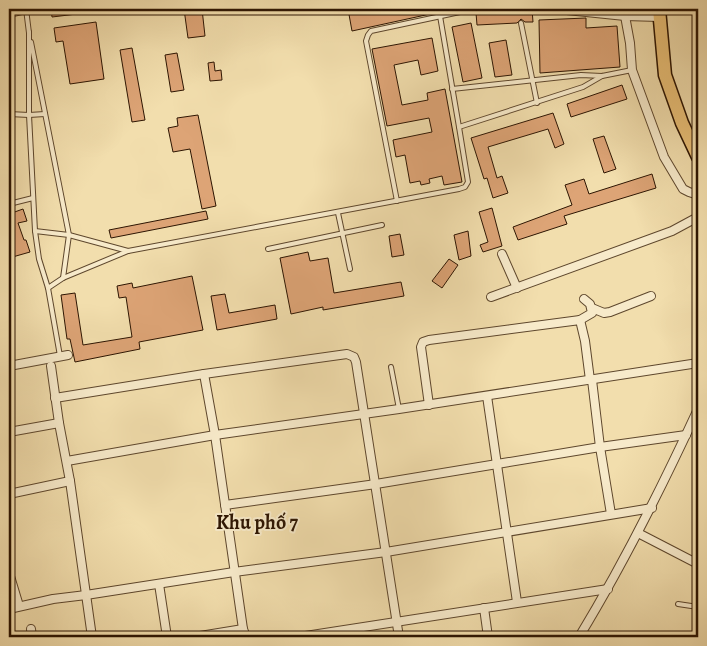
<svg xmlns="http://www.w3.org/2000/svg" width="707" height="646" viewBox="0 0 707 646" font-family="Alegreya,serif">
<rect width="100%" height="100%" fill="#f2dead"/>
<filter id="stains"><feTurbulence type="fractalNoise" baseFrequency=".004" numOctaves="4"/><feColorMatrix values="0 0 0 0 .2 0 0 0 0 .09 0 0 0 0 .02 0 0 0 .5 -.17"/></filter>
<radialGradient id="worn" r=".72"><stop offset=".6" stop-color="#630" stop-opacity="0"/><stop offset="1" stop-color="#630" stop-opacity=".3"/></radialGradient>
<g fill="#dda476" stroke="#2d1502">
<polygon points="51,9 85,9 85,13 52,17"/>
<polygon points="184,9 202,9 205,36 188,38"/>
<polygon points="348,9 385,9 386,12 403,9 444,9 444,11 352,31"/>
<polygon points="532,9 533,22 525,22 521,19 517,23 477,25 476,13"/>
<polygon points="586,18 586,28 617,26 620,67 540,73 539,20"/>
<polygon points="96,22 104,79 70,84 63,41 56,42 54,28"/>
<polygon points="471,23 482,78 463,82 452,27"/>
<polygon points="432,38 438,71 421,75 418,60 394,65 402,105 428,100 427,93 445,89 462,182 444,185 442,176 429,179 430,183 421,185 420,181 410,183 405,155 396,157 393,140 432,132 429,118 387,126 372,49"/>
<polygon points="506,40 512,75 495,77 489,43"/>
<polygon points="132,48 145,120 132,122 120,50"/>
<polygon points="177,53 184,90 171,92 165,55"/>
<polygon points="214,62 215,71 221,70 222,80 210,81 208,63"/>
<polygon points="622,85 627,99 571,117 567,104"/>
<polygon points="553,113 564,144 555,148 548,129 488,147 497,178 502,176 508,193 493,198 487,178 484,179 471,138"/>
<polygon points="198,115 216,206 202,209 190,149 173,152 168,128 178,126 177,118"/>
<polygon points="604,136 616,169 604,173 593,139"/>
<polygon points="652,174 656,188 564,216 567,224 518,240 513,227 572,205 565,185 584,179 589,194"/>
<polygon points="492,208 502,246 483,252 480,245 488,242 479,212"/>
<polygon points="23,209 27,221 18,223 24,240 26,240 30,252 9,258 9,214"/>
<polygon points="206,211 208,219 111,238 109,230"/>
<polygon points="468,231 471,256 459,260 454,235"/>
<polygon points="400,234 404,255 392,257 389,236"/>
<polygon points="308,252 310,261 328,258 334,293 401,282 404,296 323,310 323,307 291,314 280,258"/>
<polygon points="449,259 458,265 442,288 432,281"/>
<polygon points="192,276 203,330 139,342 140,349 75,362 70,339 67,339 61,295 75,293 83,345 132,337 126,297 119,298 117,286 132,283 133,288"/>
<polygon points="225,294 229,313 275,305 277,319 217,330 211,296"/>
</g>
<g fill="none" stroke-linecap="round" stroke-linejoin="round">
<g stroke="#5e472d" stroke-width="6">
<g id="service">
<polyline points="26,9 29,33"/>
<polyline points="9,15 26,11"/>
<polyline points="440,16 459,127"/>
<polyline points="521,23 537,103"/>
<polyline points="29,32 29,115 35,231 39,259 48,288 60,356"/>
<polyline points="31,42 69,235 63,278"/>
<polyline points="452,89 581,75 602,76 632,70"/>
<polyline points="9,114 29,115 45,114"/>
<polyline points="397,201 366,41 368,35 371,31 474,9"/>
<polyline points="9,204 33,198"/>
<polyline points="338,213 350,269"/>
<polyline points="35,231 69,235 128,251"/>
<polyline points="268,249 382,225"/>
<polyline points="48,288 63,278 128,251 459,189 465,187 468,182 459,127 583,87 602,76"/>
<polyline points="391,367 399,409"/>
<polyline points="678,604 698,607"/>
</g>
</g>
<g stroke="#5e472d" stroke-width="10">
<g id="minor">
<polyline points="557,9 625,16 659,17"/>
<polyline points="625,16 630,43 632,70 664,157 683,189 689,192 698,195"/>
<polyline points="502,254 517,288"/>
<polyline points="491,297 672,231 698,217"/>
<polyline points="592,308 604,313 610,312 651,296"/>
<polyline points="580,320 592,313 590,304 584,299"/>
<polyline points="9,366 68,355"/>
<polyline points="51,366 59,423 70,481 92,637"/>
<polyline points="204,374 215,435 243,629 246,637"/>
<polyline points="592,380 600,447 611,514"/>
<polyline points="487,396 517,602"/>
<polyline points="55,398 204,374 347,354 354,357 356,362 399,637"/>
<polyline points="429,405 421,347 423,342 429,340 580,320 585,341 590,380"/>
<polyline points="9,432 59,423"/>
<polyline points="67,461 215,435 399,409 698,363"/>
<polyline points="9,494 70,481"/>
<polyline points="225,505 376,484 600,447 686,435"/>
<polyline points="638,533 698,564"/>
<polyline points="9,573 19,606"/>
<polyline points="159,584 167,637"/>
<polyline points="484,608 488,637"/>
<polyline points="9,609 53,599 86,595 234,572 386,552 652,508"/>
<polyline points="31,629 32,637"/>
<polyline points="194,637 243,629"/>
<polyline points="299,637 608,589"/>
<path d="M579,637C624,563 662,487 698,409"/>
</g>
</g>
<g stroke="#2d1502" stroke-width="15">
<polyline id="primary" points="659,9 665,75 682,123 698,157"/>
</g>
<use href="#service" stroke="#f7eaca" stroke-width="4"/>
<use href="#minor" stroke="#f7eaca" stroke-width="8"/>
<use href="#primary" stroke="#e9bf76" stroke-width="12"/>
</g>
<g text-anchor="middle" stroke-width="4" stroke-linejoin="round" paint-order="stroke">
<g font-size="20" font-weight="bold" fill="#2d1502" stroke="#f7eaca">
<text x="257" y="529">Khu phố 7</text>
</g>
</g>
<rect width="707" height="646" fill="none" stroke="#f2dead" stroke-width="30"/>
<rect x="10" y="10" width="687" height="626" fill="none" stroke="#2d1502" stroke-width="2.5"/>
<rect x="15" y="15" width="677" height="616" fill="none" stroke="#2d1502"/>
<rect width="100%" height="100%" filter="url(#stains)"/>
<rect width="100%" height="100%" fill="url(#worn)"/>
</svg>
